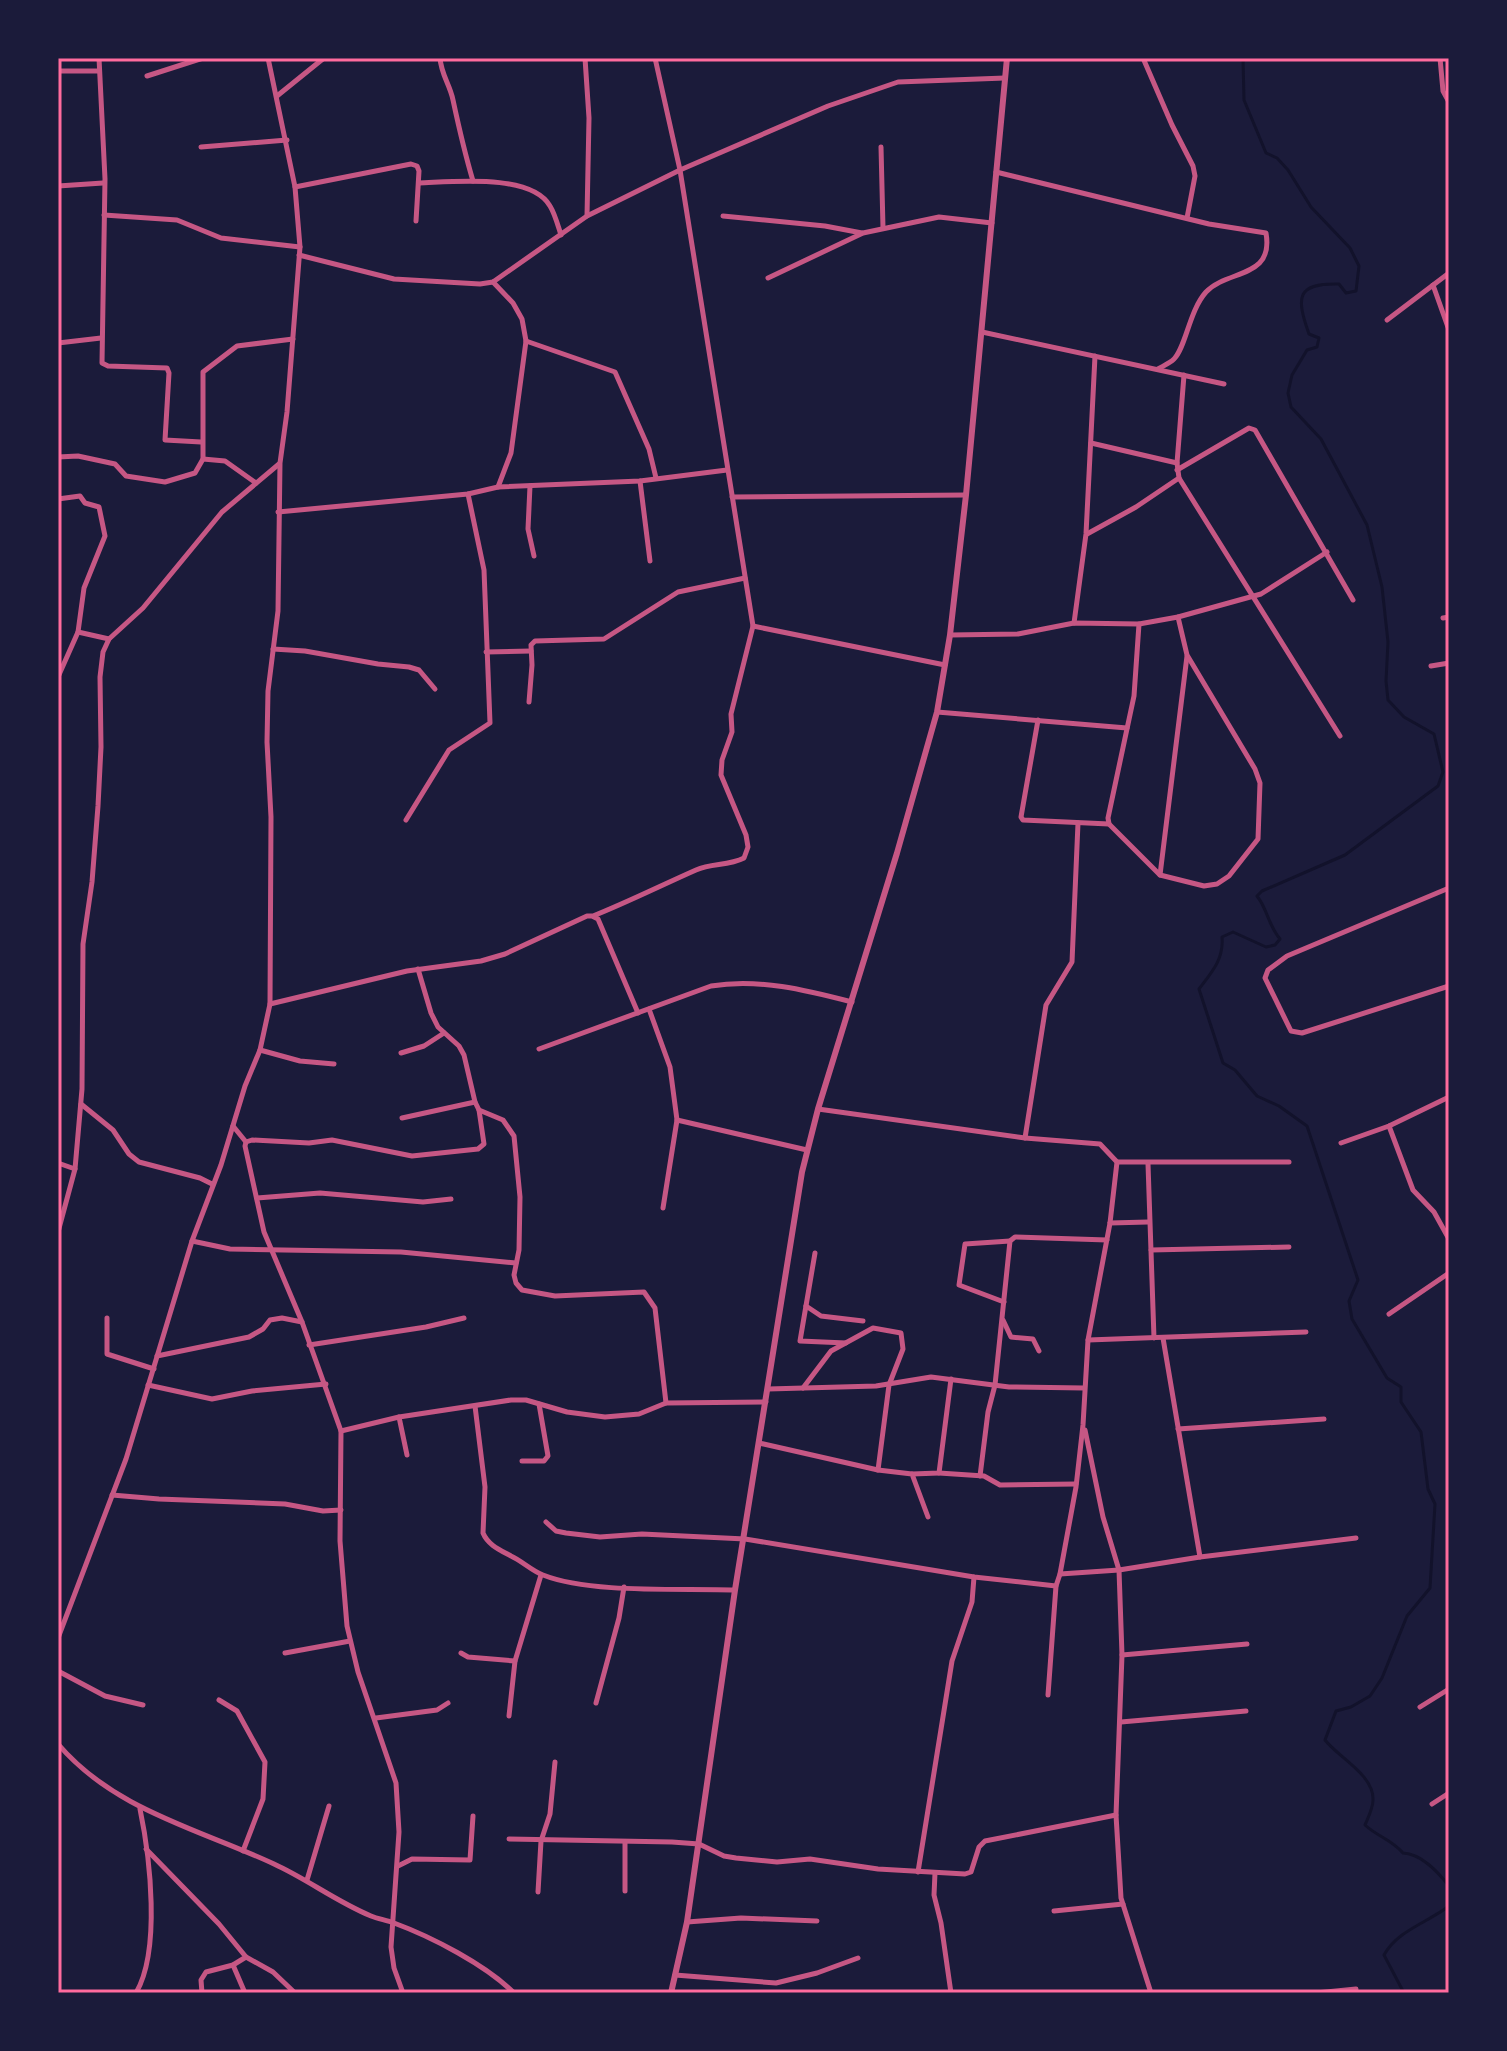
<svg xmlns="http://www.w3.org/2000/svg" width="1507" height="2051" viewBox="0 0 1507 2051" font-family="'Roboto Condensed',sans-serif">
<rect width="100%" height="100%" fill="#1b1b3a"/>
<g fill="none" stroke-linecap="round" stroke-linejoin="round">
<g stroke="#12122b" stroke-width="3">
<path d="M1243,58L1244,100L1266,153L1277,158L1288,170L1311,207L1350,248L1359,266L1356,291L1346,293L1339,284C1296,283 1296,297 1309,334L1319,338L1317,347L1307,350L1292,375L1288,393L1291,407L1321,439L1367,525L1382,587L1388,642L1386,681L1388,700L1404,717L1434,734L1443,772L1438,786L1345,855L1262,891L1257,896C1268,910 1268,925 1280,939L1275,945L1266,947L1233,932L1222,937C1224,959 1212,972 1199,989L1223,1063L1235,1070L1257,1096L1279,1106L1307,1126L1358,1280L1349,1301L1352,1319L1387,1378L1401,1387V1402L1421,1432L1428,1489L1435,1504L1430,1588L1407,1616L1382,1678L1370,1696L1351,1707L1336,1711L1325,1740C1339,1758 1374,1775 1373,1800C1373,1808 1368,1818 1365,1825C1378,1837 1391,1839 1403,1853C1422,1854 1438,1872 1449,1886"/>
<path d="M1404,1993L1384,1955C1398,1930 1427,1923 1449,1906"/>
</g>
<g stroke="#c65784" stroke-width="5">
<polyline points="99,58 105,179 102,363 108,366 167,368 169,373 165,440 201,442"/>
<path d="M440,58C441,74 450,85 453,100C459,128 465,154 473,181"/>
<polyline points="585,58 589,118 587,216"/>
<polyline points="1143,58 1172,125 1193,166 1195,176 1187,218"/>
<polyline points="1440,58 1443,91 1449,102"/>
<polyline points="58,71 99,71"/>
<polyline points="147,76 203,58"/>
<polyline points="277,96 324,58"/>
<polyline points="201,147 287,140"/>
<polyline points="881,147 883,228"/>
<path d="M996,172L1209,224L1266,233C1274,279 1228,269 1206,292C1189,311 1186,347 1174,359C1170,363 1163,366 1158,369"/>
<path d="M419,183C452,182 531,173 550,206C555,214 558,226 561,235"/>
<polyline points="58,186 103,183"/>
<polyline points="295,187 411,164 417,166 419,171 416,221"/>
<polyline points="104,215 177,220 221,238 300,247"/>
<polyline points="723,216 825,226 862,233"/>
<polyline points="299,255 394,279 480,284 493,282 587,216 680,170 828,106 898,82 1005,78"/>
<polyline points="768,278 863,233 939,217 992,223"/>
<polyline points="493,282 513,303 522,319 526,341 511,453 498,487"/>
<polyline points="1433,285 1449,330"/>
<polyline points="1387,320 1449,273"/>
<polyline points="982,332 1224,384"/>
<polyline points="526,341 615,372 649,449 656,478"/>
<polyline points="58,343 101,338"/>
<polyline points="1091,443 1177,463"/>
<polyline points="58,457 78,456 115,464 126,476 165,482 195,473 203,459 203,372 237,346 293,339"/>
<polyline points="203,459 225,461 256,483"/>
<polyline points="1177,470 1249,428 1255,430 1353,600"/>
<polyline points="1179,478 1340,736"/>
<polyline points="640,481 650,561"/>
<polyline points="530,486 528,529 534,556"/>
<polyline points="732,497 966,495"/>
<polyline points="58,499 80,496 85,503 99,507 105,536 84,588 78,632 58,677"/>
<polyline points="278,512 468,494 498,487 640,481 727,470"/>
<polyline points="1087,534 1136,507 1179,478 1177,463 1184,375"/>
<polyline points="1443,618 1449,617"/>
<polyline points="1074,623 1086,534 1095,356"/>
<polyline points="753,626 945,665"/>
<polyline points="78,632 109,639"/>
<polyline points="950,635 1018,634 1074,623 1139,624 1178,617 1261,594 1327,552"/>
<polyline points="273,649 305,651 378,664 409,667 419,670 435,689"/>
<polyline points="486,652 531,651"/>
<polyline points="1431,666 1449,663"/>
<polyline points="529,702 532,665 531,645 535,641 604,639 678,592 745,578"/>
<polyline points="937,712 1127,728"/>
<polyline points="1038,720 1021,817 1023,820 1109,824 1160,875 1204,886 1217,884 1229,876 1258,839 1260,783 1255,769 1187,655 1178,617"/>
<polyline points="406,820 449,750 490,723 484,570 468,494"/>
<polyline points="1109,824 1108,818 1134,696 1139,624"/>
<polyline points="1160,875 1187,656"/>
<polyline points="1449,888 1287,956 1268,970 1265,978 1291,1031 1302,1033 1449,986"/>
<polyline points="594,917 598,919 638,1013"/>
<polyline points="418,969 431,1013 438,1027 459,1046 464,1055 475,1102 479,1110 503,1120 514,1136 520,1197 519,1250 514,1275 516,1283 522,1290 555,1296 644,1292 655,1308 666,1403"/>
<path d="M270,1004L407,971L481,961L505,954L587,916H593C628,902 662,885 696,870C712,863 728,866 744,858L748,847L746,835L721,775L722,760L732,732L731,714L753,626L680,170L655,58"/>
<polyline points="649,1009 670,1067 677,1120 663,1208"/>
<path d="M539,1049L711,986C758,978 806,990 852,1002"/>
<polyline points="260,1050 300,1061 334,1064"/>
<polyline points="401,1053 424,1046 444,1033"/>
<polyline points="81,1104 113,1130 129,1154 139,1162 200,1178 212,1184"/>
<polyline points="818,1109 1025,1138 1100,1144 1117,1162 1110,1223 1088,1340 1083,1425 1076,1487 1060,1574 1056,1586 1048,1695"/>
<polyline points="402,1118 475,1102"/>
<polyline points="677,1120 807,1150"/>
<polyline points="233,1126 246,1142"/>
<polyline points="1389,1126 1413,1190 1434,1212 1449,1239"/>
<polyline points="1025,1138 1046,1005 1072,962 1078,823"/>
<polyline points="1341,1143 1389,1126 1449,1097"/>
<polyline points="1117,1162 1289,1162"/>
<polyline points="58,1163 75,1169"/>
<polyline points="1148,1164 1154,1338"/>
<polyline points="257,1198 320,1193 423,1202 451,1199"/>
<polyline points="1110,1223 1148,1222"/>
<polyline points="58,1232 75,1169 82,1089 83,944 92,882 98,806 101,747 100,677 103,652 109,639 143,608 222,512 279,464"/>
<polyline points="192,1241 230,1249 401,1252 516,1263"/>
<polyline points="1151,1250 1289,1247"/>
<polyline points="815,1253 800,1341 846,1343"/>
<polyline points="1004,1302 959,1285 965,1244 1010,1241"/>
<polyline points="806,1306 821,1316 863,1321"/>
<polyline points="1389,1314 1449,1273"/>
<polyline points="107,1318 107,1354 154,1369"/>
<polyline points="1003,1320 1011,1337 1033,1339 1039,1351"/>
<polyline points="1163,1338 1200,1557"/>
<polyline points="1088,1340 1306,1332"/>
<polyline points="309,1345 426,1327 464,1318"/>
<polyline points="157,1356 249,1337 263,1329 270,1320 282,1318 302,1322"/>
<polyline points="148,1385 212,1399 252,1391 326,1384"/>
<polyline points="803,1388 831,1351 873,1328 901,1333 903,1349 889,1385 878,1470"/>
<polyline points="768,1389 876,1386 931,1377 1009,1387 1084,1388"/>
<path d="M475,1406L485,1487L483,1533C488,1545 500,1550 511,1556C522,1561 532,1571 543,1575C591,1594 681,1588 735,1590"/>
<polyline points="399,1417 407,1455"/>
<polyline points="1178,1429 1324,1419"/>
<polyline points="1085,1430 1103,1517 1119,1570 1122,1655 1116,1815 1121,1898 1151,1993"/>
<polyline points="341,1431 399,1417 511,1400 526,1400 567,1412 605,1417 639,1414 666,1403 766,1402"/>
<polyline points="759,1443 878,1470 912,1474 928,1517"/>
<polyline points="522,1461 544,1461 548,1456 539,1404"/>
<polyline points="939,1473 984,1476 1000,1485 1076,1484"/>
<polyline points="912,1474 939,1473 951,1379"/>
<polyline points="980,1476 988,1412 995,1385 1010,1241 1015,1237 1107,1240"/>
<polyline points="112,1495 159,1499 285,1504 323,1511 341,1510"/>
<polyline points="546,1522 556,1531 566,1533 600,1537 642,1534 745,1539 974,1577 1056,1586"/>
<polyline points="1060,1574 1119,1570 1200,1557 1356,1538"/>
<polyline points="58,1638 126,1459 192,1241 221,1165 245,1086 260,1050 270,1004 271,817 267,742 268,691 278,611 280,463 287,412 300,247 295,187 268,58"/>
<polyline points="285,1653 350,1641"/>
<polyline points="461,1653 468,1657 515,1661"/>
<polyline points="1122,1655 1247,1644"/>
<polyline points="58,1671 105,1696 143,1705"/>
<polyline points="219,1700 237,1711 265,1762 263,1799 243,1851"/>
<polyline points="596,1703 619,1618 624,1587"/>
<polyline points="1420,1707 1449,1689"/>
<polyline points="509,1716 515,1661 541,1575"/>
<polyline points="376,1718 437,1710 448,1703"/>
<polyline points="1121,1722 1246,1711"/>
<path d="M58,1744C114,1810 199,1829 274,1864C307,1879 337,1902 371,1916C378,1919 386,1920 394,1923C432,1937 486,1965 514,1993"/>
<polyline points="1432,1804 1449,1793"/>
<polyline points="509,1839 672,1842 699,1844 724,1856 736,1858 777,1862 810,1859 878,1869 965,1874 971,1872 979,1847 985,1841 1116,1815"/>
<polyline points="146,1849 219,1924 246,1957 233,1965 206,1972 201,1980 202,1993"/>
<polyline points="398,1866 412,1859 470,1860 473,1816"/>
<polyline points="918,1872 952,1661 972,1602 974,1577"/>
<polyline points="935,1873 934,1895 941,1923 951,1993"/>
<polyline points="307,1880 329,1806"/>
<polyline points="625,1891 625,1842"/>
<polyline points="538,1892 541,1841 550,1814 555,1762"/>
<polyline points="1054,1911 1123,1904"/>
<polyline points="687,1922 741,1918 817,1921"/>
<polyline points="246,1957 273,1972 295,1993"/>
<polyline points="233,1965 245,1993"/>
<polyline points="675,1975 776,1983 817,1973 858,1958"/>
<path d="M136,1993C161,1950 150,1857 140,1809"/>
<polyline points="403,1993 394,1968 391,1947 399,1832 396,1783 358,1672 347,1626 340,1541 341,1431 302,1322 264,1232 245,1146 246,1142 252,1140 309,1143 332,1140 412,1156 478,1149 484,1144 479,1110"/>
<polyline points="1316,1993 1356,1989"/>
</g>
<polyline stroke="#c65784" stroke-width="6" points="671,1993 687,1922 735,1590 802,1172 818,1109 897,853 937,712 950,635 966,495 1007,58"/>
</g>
<rect width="1507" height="2051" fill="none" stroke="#1b1b3a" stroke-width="120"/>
<rect x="60" y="60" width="1387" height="1931" fill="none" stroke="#ff6b9d" stroke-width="3"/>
</svg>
